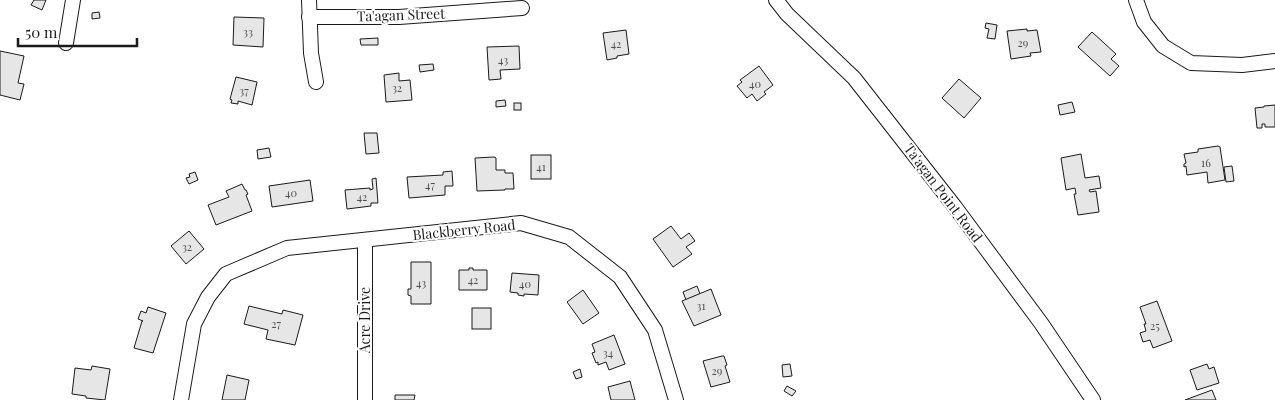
<svg xmlns="http://www.w3.org/2000/svg" width="1275" height="400" viewBox="0 0 1275 400" font-family="'Playfair Display',serif">
<rect width="100%" height="100%" fill="#fff"/>
<g fill="#e6e6e6" stroke="#1a1a1a">
<polygon points="34,0 46,0 42,10 31,5"/>
<polygon points="99,12 100,18 92,19 92,13"/>
<polygon points="234,17 264,18 263,47 233,45"/>
<polygon points="986,23 997,25 995,39 987,38 989,29 985,28"/>
<polygon points="1027,29 1027,31 1037,30 1041,52 1030,53 1031,56 1011,59 1007,31"/>
<polygon points="626,30 629,54 617,56 617,58 607,60 603,33"/>
<polygon points="1092,32 1116,54 1111,59 1119,66 1110,76 1078,47"/>
<polygon points="378,38 378,45 361,45 360,39"/>
<polygon points="519,46 520,69 500,70 501,79 489,80 487,47"/>
<polygon points="0,51 24,56 18,83 24,84 20,100 0,95"/>
<polygon points="433,64 434,70 420,72 419,65"/>
<polygon points="759,66 773,85 764,92 766,94 757,101 752,94 747,98 737,86 742,82 740,80"/>
<polygon points="399,73 399,81 410,80 412,100 386,102 384,75"/>
<polygon points="236,77 257,82 252,105 238,101 238,104 231,103 232,100 230,99"/>
<polygon points="959,79 981,98 964,118 942,98"/>
<polygon points="505,100 506,106 496,107 496,101"/>
<polygon points="1072,102 1075,112 1060,115 1058,105"/>
<rect x="514" y="103" width="7" height="7"/>
<polygon points="1275,105 1275,127 1265,127 1265,124 1262,124 1262,128 1257,128 1255,108 1264,107 1264,106"/>
<polygon points="364,133 377,133 379,153 366,154"/>
<polygon points="1218,146 1220,147 1225,180 1208,183 1207,172 1187,175 1186,166 1184,167 1184,164 1186,163 1184,154 1198,152 1198,149"/>
<polygon points="269,148 271,157 258,159 257,150"/>
<polygon points="1081,154 1085,178 1099,176 1101,188 1089,190 1090,192 1096,191 1099,212 1078,215 1074,194 1076,194 1075,188 1066,190 1061,158"/>
<rect x="531" y="155" width="20" height="24"/>
<polygon points="494,157 496,158 496,170 505,170 505,173 513,173 514,189 505,189 505,190 477,191 475,158"/>
<polygon points="1232,166 1234,181 1226,182 1224,167"/>
<polygon points="452,171 453,186 445,186 445,195 409,198 407,177 443,175 443,172"/>
<polygon points="195,172 198,180 189,184 186,178 190,177 189,174"/>
<polygon points="376,178 378,203 371,203 371,206 347,209 345,190 370,188 370,190 373,189 372,179"/>
<polygon points="310,180 313,201 272,207 269,186"/>
<polygon points="242,184 245,190 246,190 248,194 246,195 252,211 216,225 208,205 229,197 226,191"/>
<polygon points="671,226 681,239 689,233 695,241 686,247 692,254 673,267 653,239"/>
<polygon points="189,231 204,249 186,264 171,246"/>
<polygon points="411,262 431,262 431,304 411,304 411,296 408,295 408,289 411,289"/>
<polygon points="469,268 473,268 473,270 487,270 487,290 459,290 459,270 469,270"/>
<polygon points="512,273 539,275 538,295 524,294 524,296 518,295 518,293 510,292"/>
<polygon points="697,286 700,294 686,300 683,292"/>
<polygon points="711,289 721,315 694,326 682,301"/>
<polygon points="583,290 599,313 583,324 567,302"/>
<polygon points="1157,301 1172,341 1153,348 1150,340 1143,342 1140,333 1146,331 1144,324 1146,324 1140,307"/>
<polygon points="249,306 282,314 283,310 303,315 295,345 266,339 268,330 244,324"/>
<polygon points="148,307 166,313 153,353 134,348 142,321 143,321 138,319 141,311 146,313"/>
<rect x="472" y="308" width="19" height="21"/>
<polygon points="614,335 625,364 609,370 606,362 598,365 598,362 596,363 592,353 595,352 592,344"/>
<polygon points="722,356 724,356 727,365 725,366 730,382 711,387 703,361"/>
<polygon points="790,364 792,376 783,377 782,365"/>
<polygon points="1207,364 1209,369 1214,367 1219,383 1197,390 1190,370"/>
<polygon points="92,366 110,369 105,400 86,398 86,396 72,394 75,368 91,370"/>
<polygon points="580,369 582,377 576,379 573,372"/>
<polygon points="227,375 249,380 245,400 222,400"/>
<polygon points="630,381 635,400 611,400 608,387"/>
<polygon points="787,386 796,391 792,396 784,391"/>
<polygon points="1212,390 1216,400 1185,400"/>
<polygon points="395,395 415,395 414,400 395,400"/>
</g>
<g fill="none" stroke-linecap="round" stroke-linejoin="round">
<g stroke="#1a1a1a" stroke-width="16">
<g id="minor">
<polyline points="309,0 311,53 316,82"/>
<polyline points="776,0 787,14 854,78 955,207 1041,323 1093,400"/>
<polyline points="1136,0 1144,22 1163,46 1191,63 1242,65 1275,61"/>
<polyline points="309,17 399,17 522,8"/>
<polyline points="66,43 73,0"/>
<polyline points="365,240 365,400"/>
<polyline points="181,400 194,324 208,297 226,274 287,248 521,223 569,237 620,277 655,330 676,400"/>
</g>
</g>
<use href="#minor" stroke="#fff" stroke-width="14"/>
</g>
<g text-anchor="middle" stroke-width="4" stroke-linejoin="round" paint-order="stroke">
<g font-size="11" fill="#4d4d4d">
<text x="248" y="36">33</text>
<text x="1023" y="47">29</text>
<text x="616" y="48">42</text>
<text x="503" y="64">43</text>
<text x="755" y="88">40</text>
<text x="397" y="92">32</text>
<text x="244" y="95">37</text>
<text x="1206" y="167">16</text>
<text x="541" y="171">41</text>
<text x="430" y="189">47</text>
<text x="291" y="197">40</text>
<text x="362" y="201">42</text>
<text x="187" y="251">32</text>
<text x="473" y="284">42</text>
<text x="421" y="287">43</text>
<text x="525" y="288">40</text>
<text x="701" y="310">31</text>
<text x="276" y="328">27</text>
<text x="1155" y="330">25</text>
<text x="608" y="357">34</text>
<text x="717" y="375">29</text>
</g>
<g font-size="14" fill="#1a1a1a" stroke="#fff">
<text transform="translate(401 15) rotate(-2)" y="5">Ta'agan Street</text>
<text transform="translate(943 193) rotate(53)" y="5">Ta'agan Point Road</text>
<text transform="translate(464 230) rotate(-6)" y="5">Blackberry Road</text>
<text transform="translate(365 320) rotate(-90)" y="5">Acre Drive</text>
</g>
</g>
<path d="M18 38v8h119v-8" fill="none" stroke="#1a1a1a" stroke-width="2.5"/>
<text x="25" y="38" font-size="15" fill="#1a1a1a" stroke="#ffffff" stroke-width="4" paint-order="stroke">50 m</text>
</svg>
